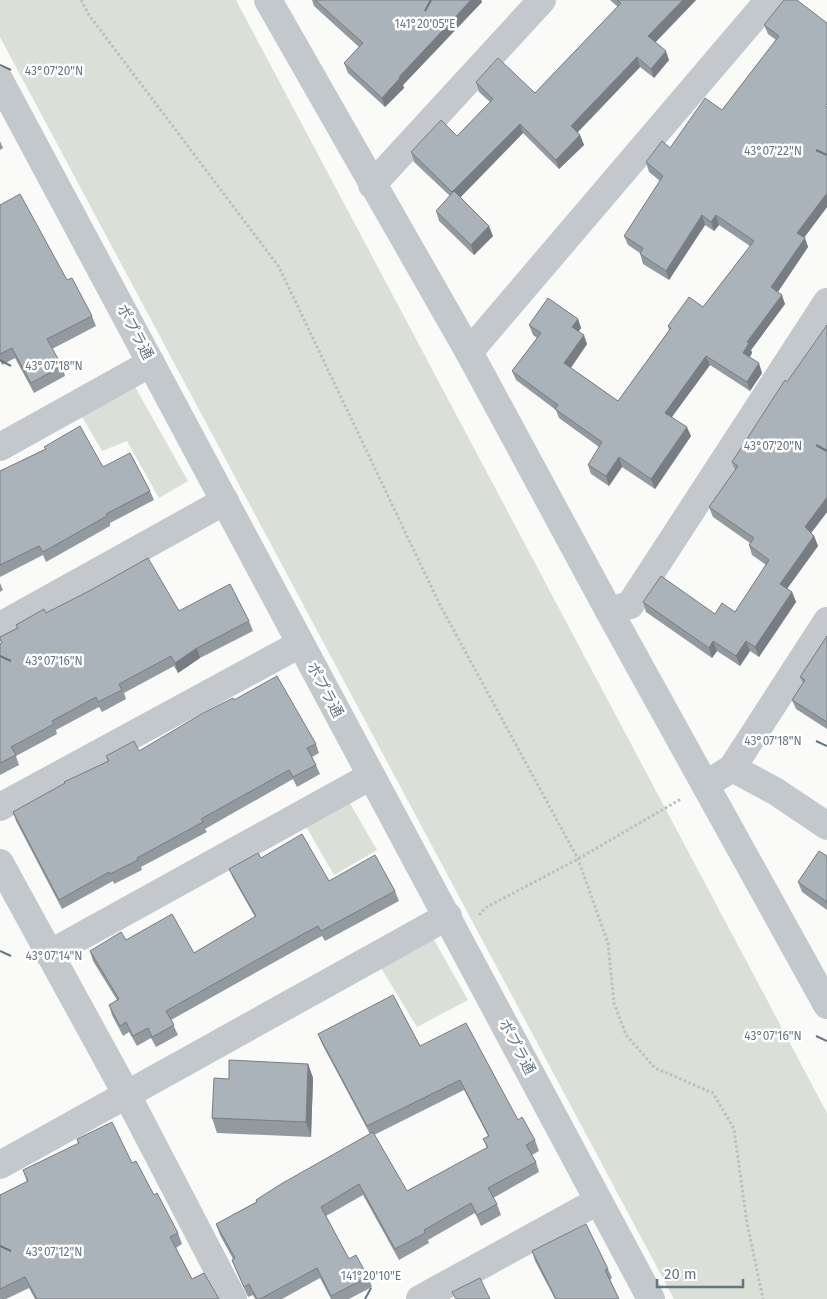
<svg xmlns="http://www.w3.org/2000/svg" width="827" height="1299" viewBox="0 0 827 1299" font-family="'Fira Sans','Noto Sans JP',sans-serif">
<rect width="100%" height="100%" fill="#fafaf8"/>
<g fill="#dadfd7">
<polygon points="0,0 236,0 827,1113 827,1299 674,1299 0,37"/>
<polygon points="134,385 188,481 159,498 127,441 102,451 81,415"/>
<polygon points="348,800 377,850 334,875 304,823"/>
<polygon points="433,938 468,1000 417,1027 381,968"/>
</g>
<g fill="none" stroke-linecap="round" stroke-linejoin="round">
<g stroke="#bbbfc2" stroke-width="3" stroke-dasharray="2.5 2.5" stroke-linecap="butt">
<polyline points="81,0 89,15 279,267 439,603 578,859 608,943 614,1003 626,1035 655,1068 713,1093 734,1129 747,1223 763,1299"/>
<polyline points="479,915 485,908 578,859 681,799"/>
</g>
<g stroke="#c3c8cc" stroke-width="28">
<polyline points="268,0 469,352 609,611 827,1005"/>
<polyline points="0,81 651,1299"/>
<polyline points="372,185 542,0"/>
<polyline points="469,352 769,0"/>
<polyline points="0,447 151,363"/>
<polyline points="609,611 630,605 827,302"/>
<polyline points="0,626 225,501"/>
<polyline points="732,768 827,621"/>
<polyline points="718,777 732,768 775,791 827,826"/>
<polyline points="0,807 300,644"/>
<polyline points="0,863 127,1095 233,1299"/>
<polyline points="49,954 371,776"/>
<polyline points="0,1165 448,916"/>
<polyline points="420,1299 598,1201"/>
</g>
</g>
<g fill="#929a9f" fill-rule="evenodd">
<polygon points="312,0 481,0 482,2 403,85 404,88 385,107 348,73 344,63 359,47 314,6"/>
<polygon points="610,0 696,0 655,42 669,60 654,78 640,67 578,132 580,135 584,145 559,169 523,133 460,197 493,236 474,255 439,221 436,211 450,196 414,162 411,152 457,136 490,102 479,92 476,82 535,93 618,7"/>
<polygon points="784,0 827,207 804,237 808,247 778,292 785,304 751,350 752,353 750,357 762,373 750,391 710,365 672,417 691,436 655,489 622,467 609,486 591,474 588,465 599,447 559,418 556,410 516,380 512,371 537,338 533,335 529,325 578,319 581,328 579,331 587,344 571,368 618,401 669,330 668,326 703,307 750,246 719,225 714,231 705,225 669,280 643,264 640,253 628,245 624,236 660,181 649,172 646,162 670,148 722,110 776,40 768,34 764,25"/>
<polygon points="0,141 3,148 0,150"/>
<polygon points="0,205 67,280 92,316 96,326 52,349 62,366 65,376 34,393 15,358 2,365 0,360"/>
<polygon points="44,447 103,467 150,491 154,500 110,523 110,526 46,562 43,555 0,577 0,471 45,449"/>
<polygon points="732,462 827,512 811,533 814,536 818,546 787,589 792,592 796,602 759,657 750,651 740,666 717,651 712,658 646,612 643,602 715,614 735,612 766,565 752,555 749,545 750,543 713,517 709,507 735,470"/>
<polygon points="0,583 3,590 0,592"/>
<polygon points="179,611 249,621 253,631 200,658 178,673 174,666 124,693 126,699 102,712 99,707 56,730 57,734 16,756 19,765 0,775 0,644 1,644 0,637 17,628 16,625 46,613"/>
<polygon points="827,636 827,729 796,709 792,700 803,683 800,677"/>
<polygon points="234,700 316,744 319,753 312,757 316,765 320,774 297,787 293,779 205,829 207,832 141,867 142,870 114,884 113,881 62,909 16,821 13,812 108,761 106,756 139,751"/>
<polygon points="827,856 827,910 802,892 798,882"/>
<polygon points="261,858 329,881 395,891 399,901 325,941 322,936 298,949 171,1020 178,1035 156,1047 151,1038 137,1046 129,1032 123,1036 112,1015 109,1005 117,1000 93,961 90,951 126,940 194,953 255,917 233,878 229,869"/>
<path d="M318,1034L420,1046L518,1120L535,1140L539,1151L532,1155L536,1162L539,1172L493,1198L497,1204L501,1215L481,1226L475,1213L428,1240L429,1243L399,1260L363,1195L326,1216L349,1259L368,1277L372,1287L349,1299H331L320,1278L282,1299H255L253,1295L248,1297L236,1270L232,1260L233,1259L220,1235L216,1224L256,1202L370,1134L322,1044ZM464,1090L488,1136L483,1139L487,1148L407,1191L374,1135Z"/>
<polygon points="308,1064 313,1078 311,1137 217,1133 212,1118 229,1079"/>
<polygon points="77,1139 132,1163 178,1233 182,1244 176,1248 192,1279 219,1299 35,1299 29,1288 6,1299 0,1299 0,1195 27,1182 23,1170 78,1144"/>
<polygon points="532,1251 608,1269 612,1278 610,1280 619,1299 555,1299 535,1261"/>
</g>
<g fill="#777d82">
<polygon points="471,0 481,0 482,2 403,85 404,88 385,107 382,98 399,77"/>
<polygon points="683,0 696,0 652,46 648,36"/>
<polygon points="666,51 669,60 654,78 651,69"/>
<polygon points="637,57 640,67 575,135 571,126"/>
<polygon points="520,124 523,133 456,202 452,192"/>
<polygon points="580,135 584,145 559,169 556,160"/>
<polygon points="827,193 827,207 801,242 797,233"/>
<polygon points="702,215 705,225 669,280 666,271"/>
<polygon points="716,215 719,225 714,231 711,222"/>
<polygon points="489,226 493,236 474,255 471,245"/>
<polygon points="805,238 808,247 775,296 771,287"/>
<polygon points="782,295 785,304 751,350 752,353 746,362 743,353 747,342"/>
<polygon points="578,319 581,328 575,336 572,327"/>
<polygon points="584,335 587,344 567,373 564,363"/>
<polygon points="706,356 710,365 668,422 665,413"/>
<polygon points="759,363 762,373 750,391 747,382"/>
<polygon points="687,427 691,436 655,489 651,479"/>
<polygon points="619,457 622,467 609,486 606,476"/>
<polygon points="827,497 827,512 808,537 805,527"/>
<polygon points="814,536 818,546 783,594 780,584"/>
<polygon points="792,592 796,602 759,657 755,647"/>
<polygon points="713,641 717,651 712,658 709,648"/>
<polygon points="746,641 750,651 740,666 736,656"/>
<polygon points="197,648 200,658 178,673 175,663"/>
<polygon points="308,1064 313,1078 311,1137 306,1122"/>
</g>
<g fill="#aab3b9" stroke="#777d82">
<polygon points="315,0 471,0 399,77 400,78 382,98 344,63 363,43"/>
<polygon points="617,0 683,0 648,36 666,51 651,69 637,57 571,126 580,135 556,160 520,124 452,192 411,152 441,120 457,136 493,99 476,82 498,58 535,93 621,3"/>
<polygon points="784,0 797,0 827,23 827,104 825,106 827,107 827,193 797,233 805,238 771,287 782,295 747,342 749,343 743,353 759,363 747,382 706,356 665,413 687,427 651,479 619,457 606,476 588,465 602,442 555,409 558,405 512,371 541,333 529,325 548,298 578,319 572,327 584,335 564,363 618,401 671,328 668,326 689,297 703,307 754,241 716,215 711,222 702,215 666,271 640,254 643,248 624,236 663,176 646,162 662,141 670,148 705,98 722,110 779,36 764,25"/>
<polygon points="454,191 489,226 471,245 436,211"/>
<polygon points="20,194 67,280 72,278 92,316 47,339 62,366 31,383 12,348 0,354 0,205"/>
<polygon points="827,325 827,497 805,527 814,536 780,584 792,592 755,647 746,641 736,656 713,641 709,648 643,602 661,576 715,614 722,603 735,612 769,560 749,545 754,538 709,507 738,466 732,462 785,380 787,382"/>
<polygon points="80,426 103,467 130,453 150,491 106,514 107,516 43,552 39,546 0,565 0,471 46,449 44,447"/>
<polygon points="148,558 179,611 230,584 249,621 197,648 175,663 171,656 119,684 122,690 98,702 96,697 52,721 54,724 11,747 16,755 0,763 0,644 2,643 0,639 0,637 18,628 16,625 44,609 46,613 91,590"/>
<polygon points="827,636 827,722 792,700 805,680 800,677"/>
<polygon points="277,676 316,744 307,748 316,765 293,777 289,770 201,819 203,822 137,858 138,860 110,874 109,872 59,900 13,812 65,783 64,782 109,761 106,756 134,741 139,751 203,713 233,698 234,700"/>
<polygon points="302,834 329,881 375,855 395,891 321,931 318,926 294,939 166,1011 174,1025 152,1037 148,1028 133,1036 126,1022 120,1026 109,1005 119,999 90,951 121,932 126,940 172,914 194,953 256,916 229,869 258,853 261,858"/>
<polygon points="819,851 827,856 827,902 798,882"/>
<polygon points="393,995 420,1046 466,1023 518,1120 522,1117 535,1140 526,1145 536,1162 488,1188 497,1204 477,1215 471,1203 424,1230 425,1233 395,1249 359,1184 321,1207 349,1259 356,1255 368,1277 331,1296 317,1268 260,1299 257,1299 249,1284 244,1287 232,1260 235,1258 216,1224 257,1202 256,1200 281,1184 373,1132 407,1191 488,1147 483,1139 489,1136 460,1080 367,1126 318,1034"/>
<polygon points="229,1060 308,1064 306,1122 212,1118 214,1078 229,1079"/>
<polygon points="112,1122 132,1163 136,1161 154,1195 157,1193 178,1233 170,1237 192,1279 204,1273 219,1299 37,1299 25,1277 0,1289 0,1195 28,1181 23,1170 79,1143 77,1139"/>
<polygon points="586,1224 608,1269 605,1270 619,1299 556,1299 532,1251"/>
<polygon points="480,1278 490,1299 456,1299 452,1292"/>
</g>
<path fill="none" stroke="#657683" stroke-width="2" d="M425,11L431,0M0,65L11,70M816,150L827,155M0,360L11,366M816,445L827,451M0,656L11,661M816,741L827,746M0,951L11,956M816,1036L827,1041M0,1246L11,1251M365,1299L371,1288"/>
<g text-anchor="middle" stroke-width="5" stroke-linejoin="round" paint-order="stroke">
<g font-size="15" fill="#657683" stroke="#fff">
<text transform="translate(135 332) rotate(62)" y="5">ポプラ通</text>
<text transform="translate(325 690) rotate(62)" y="5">ポプラ通</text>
<text transform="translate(517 1047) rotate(62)" y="5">ポプラ通</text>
</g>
</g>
<g font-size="12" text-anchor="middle" fill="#657683" stroke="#fff" stroke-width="5" stroke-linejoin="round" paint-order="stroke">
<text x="425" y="28">141°20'05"E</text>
<text x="54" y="75">43°07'20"N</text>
<text x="773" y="155">43°07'22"N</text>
<text x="54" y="370">43°07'18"N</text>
<text x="773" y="450">43°07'20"N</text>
<text x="54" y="665">43°07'16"N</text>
<text x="773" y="745">43°07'18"N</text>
<text x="54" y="960">43°07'14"N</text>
<text x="773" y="1040">43°07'16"N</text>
<text x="54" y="1256">43°07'12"N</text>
<text x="371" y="1280">141°20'10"E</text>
</g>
<path d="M657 1279v8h86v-8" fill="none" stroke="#657683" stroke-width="2.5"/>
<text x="664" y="1279" font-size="15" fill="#657683" stroke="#ffffff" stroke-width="4" paint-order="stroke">20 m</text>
</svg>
